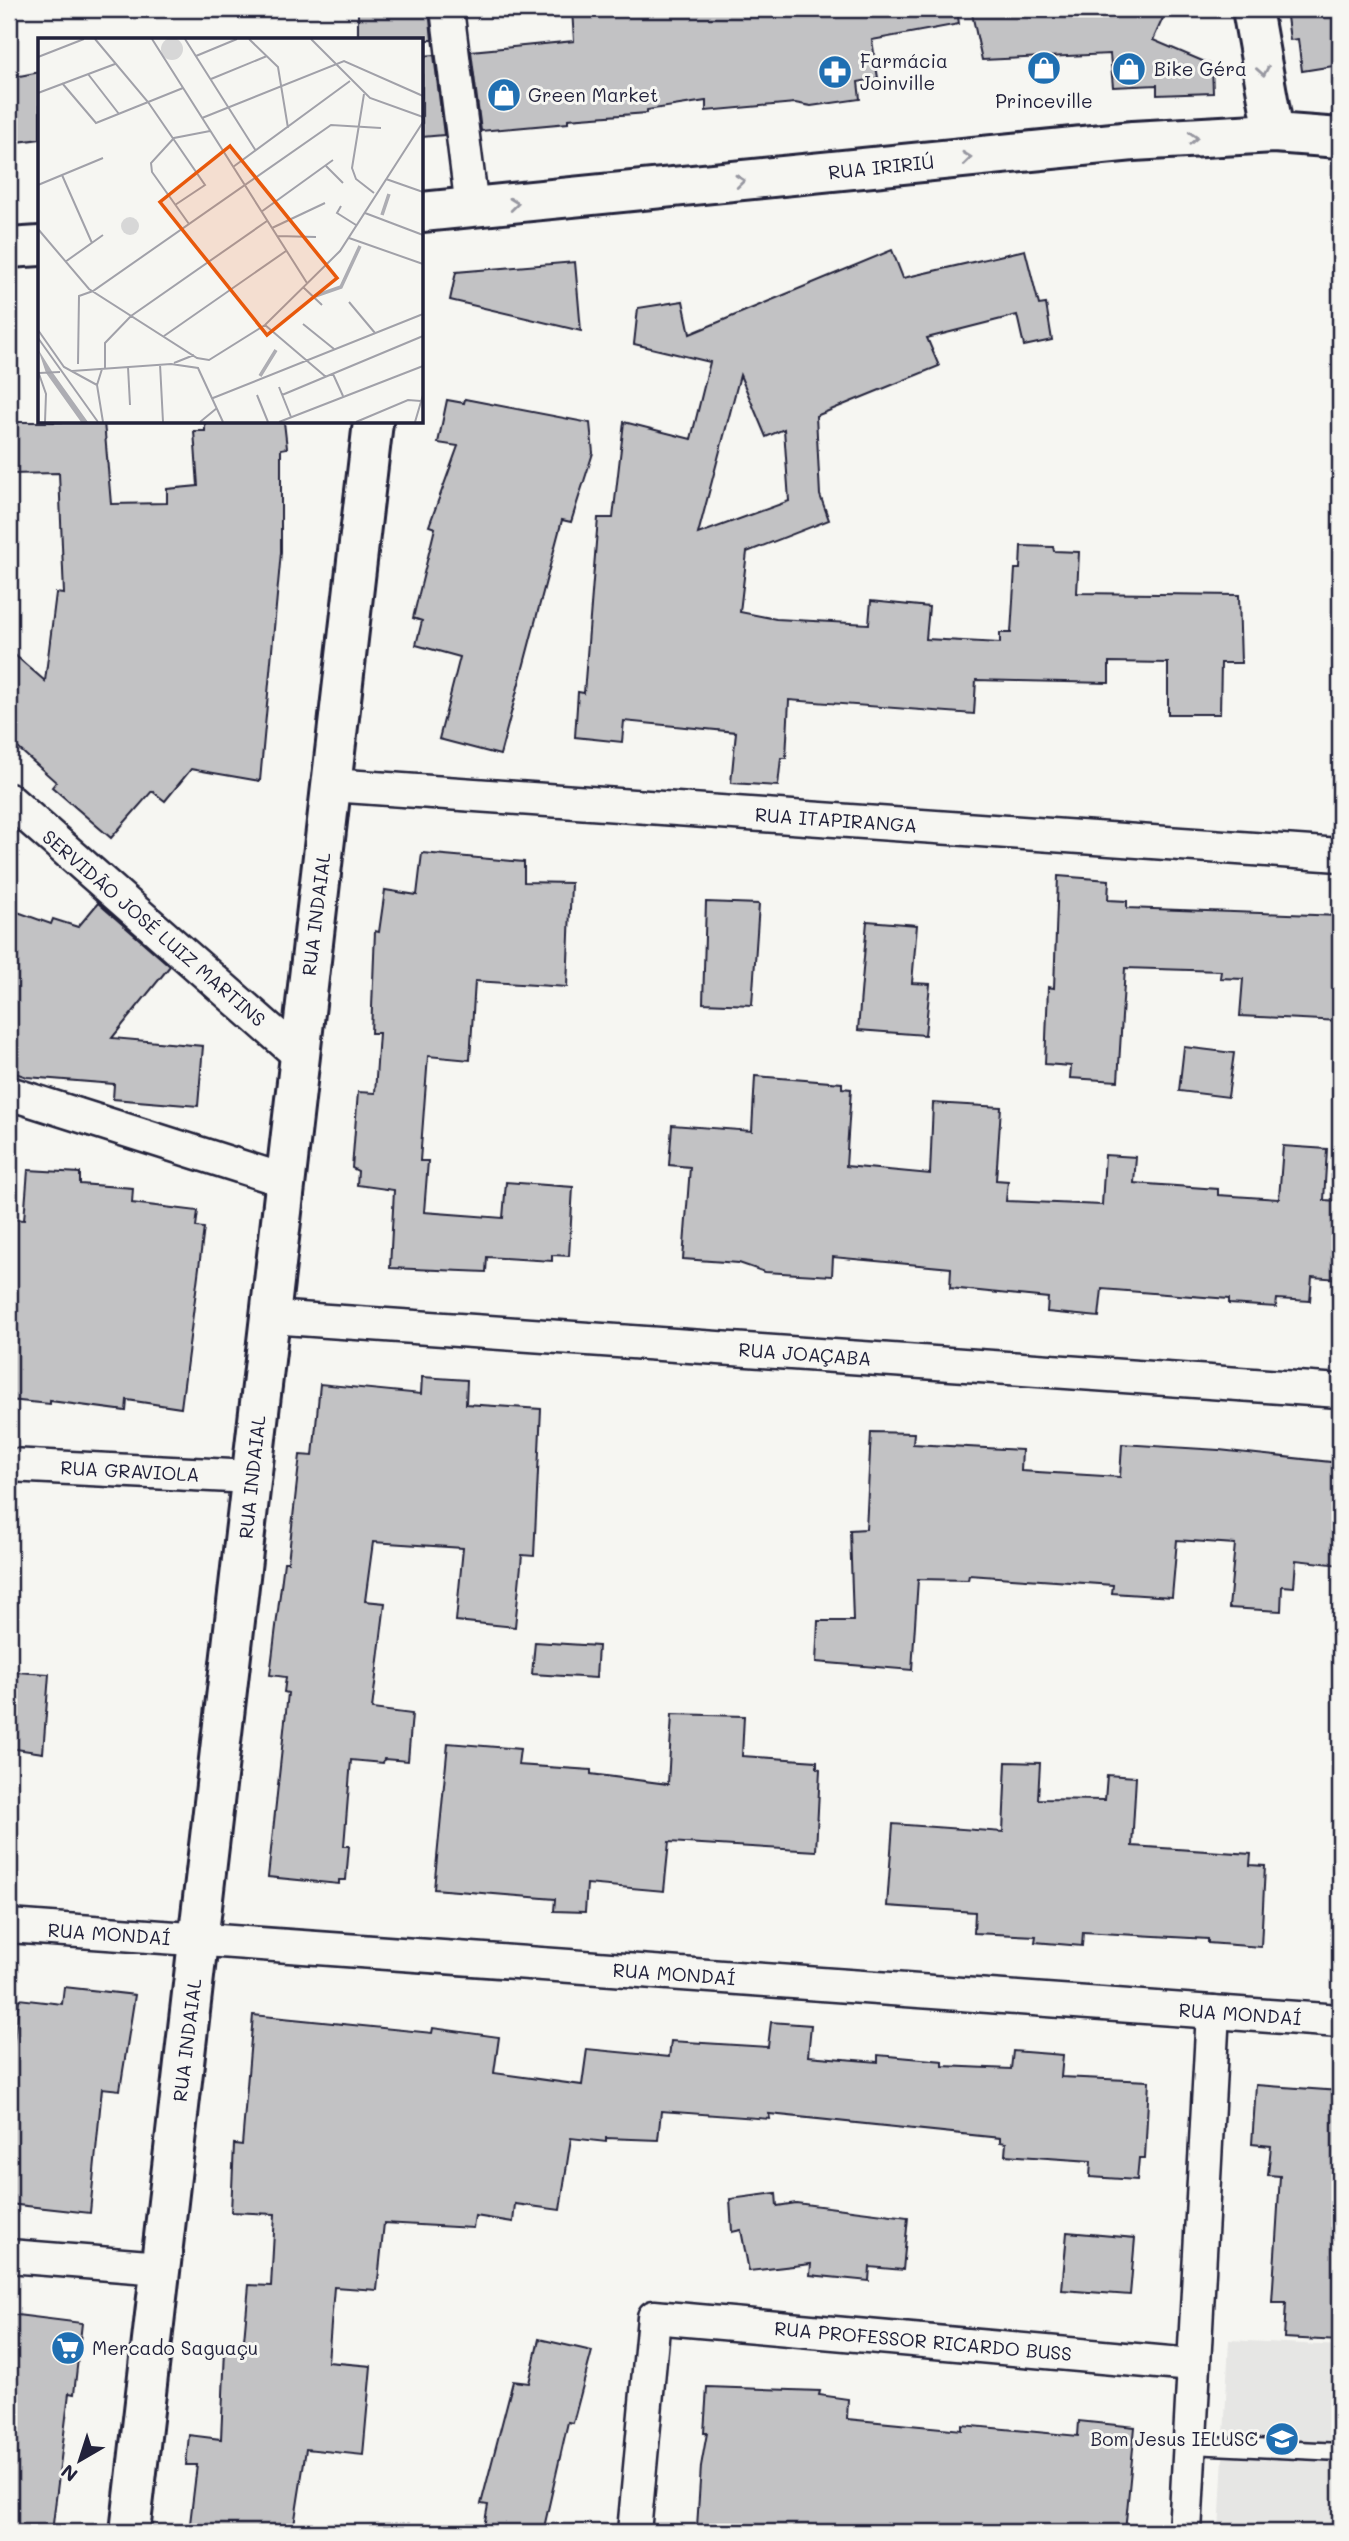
<svg xmlns="http://www.w3.org/2000/svg" width="1349" height="2541" viewBox="0 0 1349 2541" font-family="Mali,sans-serif">
<rect width="100%" height="100%" fill="#f6f6f2"/>
<filter id="ink" filterUnits="userSpaceOnUse"><feTurbulence type="fractalNoise" baseFrequency=".0143" numOctaves="2"/><feDisplacementMap in="SourceGraphic" scale="14" xChannelSelector="R" yChannelSelector="G"/><feConvolveMatrix kernelMatrix="1 2 1 2 8 2 1 2 1" color-interpolation-filters="sRGB"/></filter>
<g filter="url(#ink)">
<polygon fill="#e6e6e4" points="1229,2340 1340,2346 1340,2532 1219,2532"/>
<g fill="#c2c2c4" stroke="#22223b" stroke-width="2" fill-rule="evenodd">
<polygon points="358,9 429,9 432,40 358,40"/>
<polygon points="572,9 957,9 959,24 872,40 878,78 858,82 860,99 811,106 795,103 706,111 706,101 647,110 647,113 568,119 568,123 481,131 471,51 574,41"/>
<polygon points="971,9 1167,9 1153,40 1212,65 1213,93 1157,95 1157,85 1113,87 1110,54 982,60"/>
<polygon points="1286,9 1340,9 1340,65 1302,71 1298,39 1290,40"/>
<polygon points="434,55 444,135 422,137 422,56"/>
<polygon points="40,72 40,139 9,143 9,78"/>
<path d="M892,250L903,278L1025,250L1039,305L1046,304L1052,340L1024,346L1017,315L927,338L939,366L816,416L820,495L829,520L747,552L740,612L776,619L869,624L871,601L929,607L926,639L1000,643V633H1011L1015,569H1020L1021,546L1053,547L1054,551L1079,552L1077,593L1239,595L1241,663H1221L1220,714H1168V663L1109,662V683L976,680L974,714L789,700L786,758H781L778,786L731,783L736,732L624,721L622,742L575,737L578,692L584,693L598,518H613L624,422L691,439L710,362L634,344L638,308L683,301L690,334ZM740,375L766,437L784,429L789,501L698,534Z"/>
<polygon points="575,262 581,331 450,300 456,272"/>
<polygon points="465,399 590,423 593,453 571,522 562,520 500,755 439,739 460,657 416,645 422,621 413,618 435,528 429,526 458,446 438,443 447,400 464,403"/>
<polygon points="9,422 104,422 111,504 167,503 167,489 198,486 194,431 205,431 205,422 284,422 287,448 281,449 281,552 260,781 191,769 165,801 152,791 111,838 52,787 56,782 9,740 9,650 45,681 56,593 64,594 59,473 9,474"/>
<polygon points="422,853 524,862 524,882 571,883 567,987 475,981 470,1060 428,1056 420,1161 428,1161 424,1212 503,1218 506,1182 573,1187 569,1256 552,1255 552,1261 487,1257 486,1272 390,1268 394,1190 357,1185 358,1171 352,1168 358,1092 375,1093 379,1033 371,1033 375,931 379,932 385,890 417,895"/>
<polygon points="1058,876 1109,880 1108,900 1127,901 1127,908 1340,916 1340,1021 1240,1016 1243,979 1220,978 1221,971 1125,968 1118,1081 1070,1078 1071,1066 1045,1064 1048,987 1054,988"/>
<polygon points="706,902 759,904 752,1005 703,1003"/>
<polygon points="98,903 170,966 112,1038 203,1046 198,1106 113,1099 114,1084 27,1077 9,1071 9,909 51,924 53,919 78,927"/>
<polygon points="867,921 917,925 912,983 930,984 925,1035 858,1030"/>
<polygon points="1184,1047 1234,1053 1228,1097 1179,1091"/>
<polygon points="755,1076 842,1083 842,1088 851,1089 846,1166 930,1174 933,1103 1001,1107 996,1180 1008,1181 1006,1201 1102,1205 1105,1155 1136,1157 1134,1183 1218,1189 1218,1195 1279,1199 1283,1146 1327,1149 1324,1200 1340,1201 1340,1279 1312,1277 1310,1301 1277,1299 1276,1307 1229,1304 1229,1299 1102,1289 1099,1317 1047,1312 1048,1298 950,1288 951,1268 833,1257 832,1276 765,1272 739,1263 683,1259 690,1167 669,1165 672,1125 752,1131"/>
<polygon points="28,1170 80,1173 80,1184 133,1188 132,1203 198,1211 196,1227 204,1228 181,1408 127,1400 126,1411 50,1401 50,1404 9,1400 9,1219 24,1220"/>
<polygon points="422,1377 467,1380 466,1404 541,1409 534,1556 522,1555 515,1627 456,1621 463,1548 373,1542 365,1601 385,1603 372,1709 412,1714 408,1761 384,1759 383,1763 351,1760 344,1846 349,1846 346,1880 339,1880 339,1884 268,1877 288,1693 284,1692 286,1677 270,1675 284,1562 288,1562 300,1455 313,1456 320,1384 421,1394"/>
<polygon points="871,1432 914,1433 913,1444 1022,1450 1021,1471 1120,1477 1122,1444 1219,1450 1340,1463 1340,1565 1296,1560 1294,1587 1282,1586 1281,1611 1229,1608 1235,1544 1177,1540 1172,1597 1112,1593 1113,1585 969,1575 968,1580 918,1579 912,1670 816,1662 818,1621 853,1621 850,1530 866,1529"/>
<polygon points="535,1642 598,1646 596,1678 532,1674"/>
<polygon points="15,1672 49,1674 43,1753 9,1748 9,1700 12,1700"/>
<polygon points="672,1714 744,1716 742,1756 817,1761 817,1768 820,1769 816,1851 669,1842 664,1891 587,1884 585,1912 554,1911 555,1899 434,1889 448,1743 520,1749 518,1765 591,1770 591,1774 668,1784"/>
<polygon points="1006,1762 1040,1763 1038,1799 1105,1800 1107,1775 1136,1777 1132,1846 1251,1854 1250,1865 1265,1866 1261,1947 1208,1943 1208,1939 1083,1932 1082,1946 1035,1942 1036,1936 974,1933 975,1912 887,1906 893,1824 1003,1832"/>
<polygon points="64,1987 135,1995 120,2090 102,2088 90,2213 9,2204 9,2083 19,1999 62,2004"/>
<polygon points="253,2015 432,2033 433,2028 499,2037 494,2073 582,2085 587,2049 669,2057 671,2041 768,2047 771,2022 811,2025 808,2056 878,2062 878,2055 943,2061 943,2066 1011,2069 1013,2051 1063,2055 1061,2077 1149,2081 1145,2158 1139,2158 1137,2180 1090,2177 1091,2161 1005,2155 1006,2143 1000,2142 1000,2138 769,2114 770,2119 661,2111 658,2140 606,2138 606,2142 571,2138 560,2210 515,2204 513,2222 475,2216 473,2228 384,2223 377,2290 334,2287 328,2362 371,2366 363,2455 306,2449 293,2532 189,2532 197,2465 186,2465 189,2435 221,2439 225,2350 243,2351 249,2285 271,2286 275,2214 231,2212 234,2144 242,2145"/>
<polygon points="1256,2085 1340,2091 1340,2341 1284,2338 1286,2302 1272,2302 1280,2176 1268,2175 1271,2146 1252,2144"/>
<polygon points="776,2193 777,2206 796,2203 908,2217 903,2270 870,2267 869,2281 810,2275 811,2264 749,2271 741,2230 732,2232 730,2199"/>
<polygon points="1067,2232 1135,2238 1130,2295 1062,2290"/>
<polygon points="9,2314 82,2323 74,2394 69,2393 52,2532 9,2532"/>
<polygon points="539,2339 592,2351 573,2423 568,2422 543,2532 483,2532 488,2505 481,2504 513,2381 529,2383"/>
<polygon points="707,2387 820,2391 819,2395 848,2399 847,2419 962,2430 962,2425 1078,2436 1079,2421 1135,2427 1125,2532 781,2532 697,2527 701,2466 707,2433 704,2433"/>
</g>
<g fill="none" stroke-linecap="round" stroke-linejoin="round">
<g stroke="#22223b" stroke-width="21">
<polyline id="service" points="1191,2445 1340,2452"/>
</g>
<g stroke="#22223b" stroke-width="37">
<g id="minor">
<polyline points="447,9 472,208"/>
<polyline points="331,785 1340,855"/>
<polyline points="9,800 300,1056"/>
<polyline points="9,1093 286,1181"/>
<polyline points="270,1317 1340,1391"/>
<polyline points="9,1465 252,1477"/>
<polyline points="9,1926 1340,2021"/>
<polyline points="9,2256 161,2268"/>
<polyline points="634,2532 654,2317 1192,2365"/>
<polyline points="1185,2532 1213,2012"/>
</g>
</g>
<g stroke="#22223b" stroke-width="44">
<g id="tertiary">
<polyline points="1252,9 1274,133"/>
<polyline points="130,2532 373,422"/>
</g>
</g>
<g stroke="#22223b" stroke-width="44">
<g id="primary">
<polyline points="422,212 1133,141 1274,133 1340,138"/>
<polyline points="9,248 40,246"/>
</g>
</g>
<use href="#service" stroke="#f6f6f2" stroke-width="16"/>
<use href="#minor" stroke="#f6f6f2" stroke-width="32"/>
<use href="#tertiary" stroke="#f6f6f2" stroke-width="38"/>
<use href="#primary" stroke="#f6f6f2" stroke-width="38"/>
</g>
<defs><path id="oneway-chevron" d="M-2-3.5L2.5 0L-2 3.5" fill="none" stroke-width="1.6" stroke-linecap="round" stroke-linejoin="round" transform="scale(1.75)"/></defs>
<g stroke="#9797a0">
<use href="#oneway-chevron" transform="translate(1263 71) rotate(80)"/>
<use href="#oneway-chevron" transform="translate(1193 138) rotate(-3)"/>
<use href="#oneway-chevron" transform="translate(967 158) rotate(-6)"/>
<use href="#oneway-chevron" transform="translate(740 181) rotate(-6)"/>
<use href="#oneway-chevron" transform="translate(514 204) rotate(-6)"/>
</g>
</g>
<defs>
<g id="shop-disc" transform="scale(1.75)"><circle r="9.5" fill="#1f6fb2" stroke="#f6f6f2"/><path d="M-5-2.5h2.3a2.7 3.5 0 0 1 5.4 0H5L5.5 6h-11ZM-1.5-2.5h3a1.5 2.3 0 0 0-3 0Z" fill="#fff"/></g>
<g id="pharmacy-disc" transform="scale(1.75)"><circle r="9.5" fill="#1f6fb2" stroke="#f6f6f2"/><path d="M-2-6h4v4h4v4h-4v4h-4v-4h-4v-4h4Z" fill="#fff"/></g>
<g id="supermarket-disc" transform="scale(1.75)"><circle r="9.5" fill="#1f6fb2" stroke="#f6f6f2"/><path d="M-6-5.5h2.5l.6 2H6L4.5 2H-2.5L-4.4-4H-6ZM-1.5 3.2a1.3 1.3 0 1 0 .1 0ZM3 3.2a1.3 1.3 0 1 0 .1 0Z" fill="#fff"/></g>
<g id="school-disc" transform="scale(1.75)"><circle r="9.5" fill="#1f6fb2" stroke="#f6f6f2"/><path d="M0-5L7-2L0 1L-7-2ZM-4 1L0 2.5L4 1V4Q0 6-4 4Z" fill="#fff"/></g>
</defs>
<g fill-rule="evenodd">
<use href="#shop-disc" x="1044" y="68"/>
<use href="#shop-disc" x="1129" y="69"/>
<use href="#pharmacy-disc" x="835" y="72"/>
<use href="#shop-disc" x="504" y="95"/>
<use href="#supermarket-disc" x="68" y="2348"/>
<use href="#school-disc" x="1282" y="2439"/>
</g>
<g text-anchor="middle" stroke-width="6" stroke-linejoin="round" paint-order="stroke">
<g font-size="19" fill="#22223b" stroke="#f6f6f2" text-anchor="start">
<text x="860" y="68">Farmácia<tspan x="860" dy="22">Joinville</tspan></text>
<text x="1154" y="76">Bike Géra</text>
<text x="528" y="102">Green Market</text>
<text x="1044" y="108" text-anchor="middle">Princeville</text>
<text x="92" y="2355">Mercado Saguaçu</text>
<text x="1258" y="2446" text-anchor="end">Bom Jesus IELUSC</text>
</g>
<g font-size="19" fill="#22223b" stroke="#f6f6f2">
<text transform="translate(881 167) rotate(-6)" y="7">RUA IRIRIÚ</text>
<text transform="translate(836 820) rotate(4)" y="7">RUA ITAPIRANGA</text>
<text transform="translate(316 914) rotate(-83)" y="7">RUA INDAIAL</text>
<text transform="translate(154 928) rotate(41)" y="7">SERVIDÃO JOSÉ LUIZ MARTINS</text>
<text transform="translate(805 1354) rotate(4)" y="7">RUA JOAÇABA</text>
<text transform="translate(130 1471) rotate(3)" y="7">RUA GRAVIOLA</text>
<text transform="translate(252 1477) rotate(-84)" y="7">RUA INDAIAL</text>
<text transform="translate(109 1934) rotate(4)" y="7">RUA MONDAÍ</text>
<text transform="translate(674 1974) rotate(4)" y="7">RUA MONDAÍ</text>
<text transform="translate(1240 2014) rotate(4)" y="7">RUA MONDAÍ</text>
<text transform="translate(187 2040) rotate(-83)" y="7">RUA INDAIAL</text>
<text transform="translate(923 2341) rotate(5)" y="7">RUA PROFESSOR RICARDO BUSS</text>
</g>
</g>
<g transform="translate(38 38)">
<rect width="385" height="385" fill="#f6f6f2"/>
<path d="M123 11a11 11 0 1 1 22 0a11 11 0 1 1-22 0Z" fill="#d7d7d7"/>
<path d="M83 188a9 9 0 1 1 18 0a9 9 0 1 1-18 0Z" fill="#d7d7d7"/>
<path d="M0,311L15,335L50,384H43L8,335Z" fill="#adadb3"/>
<path fill="none" stroke="#adadb3" stroke-width="3.5" d="M344,177L351,156M277,258L303,249L322,208M222,338L238,312"/>
<path fill="none" stroke="#a1a1a9" stroke-width="2" d="M57,1L110,64L167,147L137,167M114,1L269,245M147,1L218,113M211,1L240,29L250,90M273,1L332,60L385,79M158,18L199,1M0,19L46,1M50,36L81,76M173,41L229,18M24,45L58,85L145,50M0,55L77,26M326,56L314,130L318,141L336,155M164,80L306,23L385,58M287,127L305,145M195,129L312,43M24,137L54,205M348,141L385,154M0,147L65,120M303,168L299,175L318,187M223,174L295,122M327,175L385,197M151,186L114,134L113,125L136,100L172,93M234,190L287,165M0,191L51,251L159,320L171,322L227,287L302,213L385,84M239,198L278,199M311,200L385,226M27,224L65,197M265,249L284,267M311,264L337,295M265,286L296,311M227,287L288,339M0,292L26,329L59,347M126,298L248,213M0,300L60,384M136,325L156,317M40,326L41,258L55,253L293,87L343,90M122,326L125,384M90,329L92,367M67,330V305L93,278L229,183M64,331L59,347L65,384M34,333L133,326L160,330L185,384M1,335L22,334M1,336L8,356L7,384M295,336L305,358M241,349L253,379M219,357L230,384M244,357L385,298M175,360L385,276M162,384L179,370M241,384L385,328M318,384L370,362L383,363M377,384L385,357"/>
<path fill="#e8590c" fill-opacity="0.15" stroke="#e8590c" stroke-width="3.5" d="M192,108L299,240L229,297L122,164Z"/>
<rect width="385" height="385" fill="none" stroke="#22223b" stroke-width="3.5"/>
</g>
<rect width="1349" height="2541" fill="none" stroke="#f6f6f2" stroke-width="35"/>
<rect x="18" y="18" width="1314" height="2506" fill="none" stroke="#22223b" stroke-width="2.5" filter="url(#ink)"/>
<g transform="translate(80 2460) rotate(219)" stroke="#f6f6f2" stroke-width="5" paint-order="stroke">
<path d="M0-5L12 26L0 18L-12 26Z" fill="#22223b"/>
<text y="-10" font-size="19" font-weight="bold" text-anchor="middle" fill="#22223b">N</text>
</g>
</svg>
